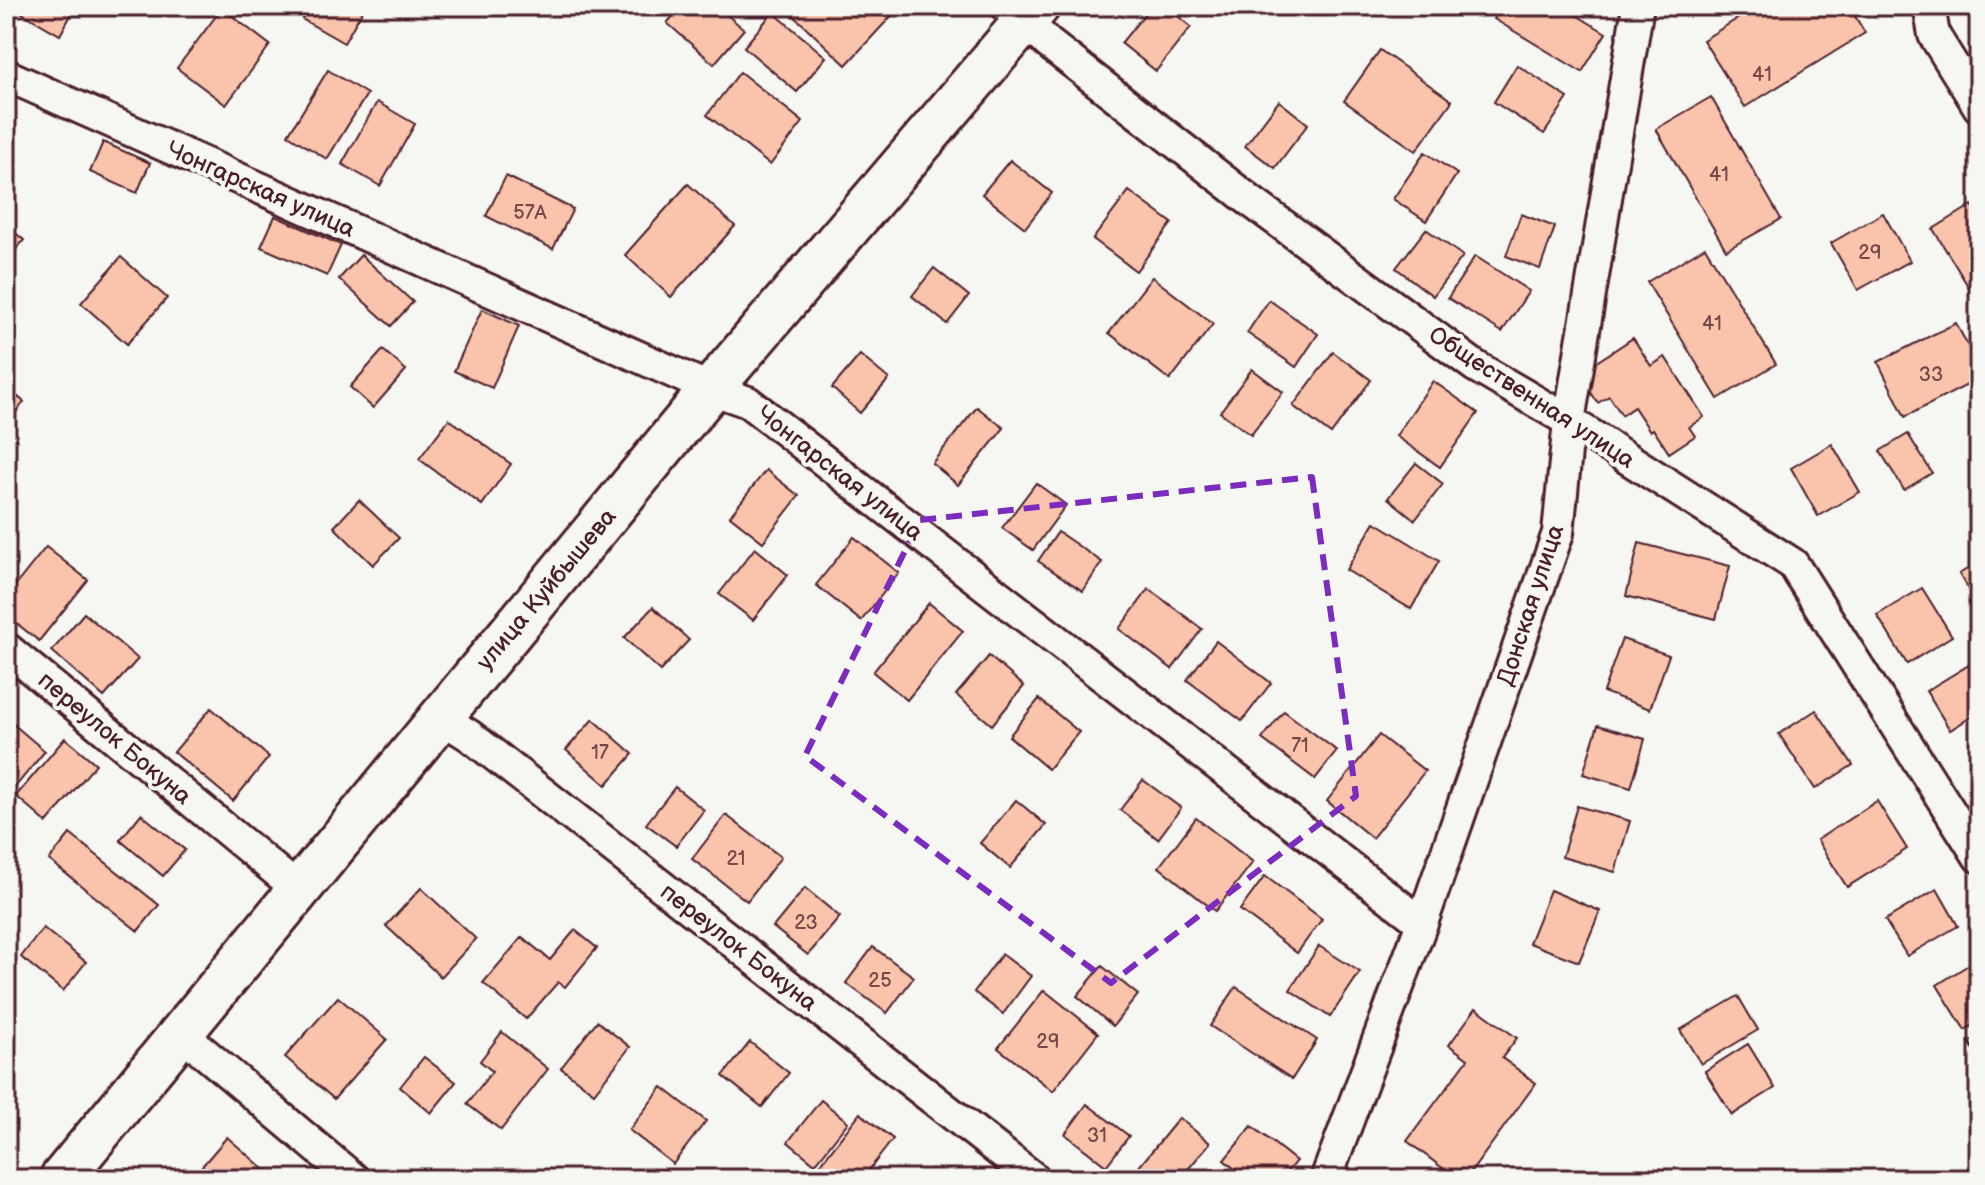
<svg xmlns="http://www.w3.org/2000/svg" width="1985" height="1185" viewBox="0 0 1985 1185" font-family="'Balsamiq Sans',sans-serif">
<rect width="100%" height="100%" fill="#f6f6f2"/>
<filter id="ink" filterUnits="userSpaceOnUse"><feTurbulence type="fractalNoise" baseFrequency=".0125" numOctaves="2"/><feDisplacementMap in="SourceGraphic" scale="16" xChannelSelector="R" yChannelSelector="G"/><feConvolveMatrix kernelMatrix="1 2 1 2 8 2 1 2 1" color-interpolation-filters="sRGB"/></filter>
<g filter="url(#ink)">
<g fill="#fac4ac" stroke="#4a1f2b" stroke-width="2">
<polygon points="26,6 76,6 60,35 22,13"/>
<polygon points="309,6 365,6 344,43 302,19"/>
<polygon points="682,6 716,6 744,29 714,64 667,23"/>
<polygon points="801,6 891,6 896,11 846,65 793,15"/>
<polygon points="1151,6 1166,6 1191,27 1156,71 1121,43"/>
<polygon points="1502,6 1561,6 1606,33 1582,72 1494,19"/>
<polygon points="1758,6 1849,6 1865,33 1745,107 1703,40"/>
<polygon points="222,8 270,45 226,105 177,68"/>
<polygon points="773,12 826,57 797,92 744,47"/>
<polygon points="1380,50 1452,101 1416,151 1344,101"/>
<polygon points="1517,65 1568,98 1544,134 1494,102"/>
<polygon points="328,70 367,94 327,159 288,135"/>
<polygon points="740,72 803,122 770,165 707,115"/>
<polygon points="1711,97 1781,219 1726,250 1656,129"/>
<polygon points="1279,101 1308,124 1275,168 1245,146"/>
<polygon points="377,102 415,124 380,186 342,164"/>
<polygon points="103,142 150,163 137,193 90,172"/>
<polygon points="1425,152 1457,174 1426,221 1393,199"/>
<polygon points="1010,160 1052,193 1025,228 982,194"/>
<polygon points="506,176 573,209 553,249 486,216"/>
<polygon points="688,184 735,226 671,297 625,255"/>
<polygon points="1129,191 1172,223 1136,271 1093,239"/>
<polygon points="1972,205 1979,215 1979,304 1933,229"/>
<polygon points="1883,213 1910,261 1858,290 1831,243"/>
<polygon points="1521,214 1555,227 1540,269 1506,256"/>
<polygon points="275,216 341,245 327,276 261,247"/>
<polygon points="6,225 24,240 6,261"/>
<polygon points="1426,229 1463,256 1433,296 1396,268"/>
<polygon points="1705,247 1776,364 1718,399 1647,282"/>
<polygon points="361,255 413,302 391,326 339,279"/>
<polygon points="1475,256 1529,291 1502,332 1448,298"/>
<polygon points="121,257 167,298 127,344 81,303"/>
<polygon points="934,268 969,296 947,324 912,296"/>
<polygon points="1152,277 1213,324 1170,380 1109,333"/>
<polygon points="1269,300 1318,334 1296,367 1247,333"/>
<polygon points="482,309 519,326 492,388 454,371"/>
<polygon points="1956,323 1979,368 1979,379 1905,417 1878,362"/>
<polygon points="1633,338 1651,366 1665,357 1704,417 1689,427 1695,436 1669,453 1653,429 1650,431 1634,407 1622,415 1609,396 1598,403 1590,391 1595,363"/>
<polygon points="383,350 406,370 373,408 350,387"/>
<polygon points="1333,352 1371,380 1331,434 1293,406"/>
<polygon points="860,355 889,379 860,413 832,388"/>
<polygon points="1252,369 1283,392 1251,435 1220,412"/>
<polygon points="1433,381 1478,413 1440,467 1396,436"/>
<polygon points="6,387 24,402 6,425"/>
<polygon points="977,407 1004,428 958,485 932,463"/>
<polygon points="449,419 511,464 482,505 419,459"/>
<polygon points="1908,434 1932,473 1904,490 1880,451"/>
<polygon points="1832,444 1860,492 1818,516 1791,468"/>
<polygon points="1416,463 1443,484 1415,520 1388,498"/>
<polygon points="766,470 799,496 763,542 730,516"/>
<polygon points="1036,483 1066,505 1033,550 1002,528"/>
<polygon points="359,500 399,538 373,565 334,527"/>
<polygon points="1375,522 1439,561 1411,609 1346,570"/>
<polygon points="1058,532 1102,562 1083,591 1038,561"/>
<polygon points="854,537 899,573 861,621 816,585"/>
<polygon points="1639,543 1730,566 1716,619 1626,596"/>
<polygon points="46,547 88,580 39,641 6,615 6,597"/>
<polygon points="755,548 788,575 753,620 719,594"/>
<polygon points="1979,562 1979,608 1959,574"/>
<polygon points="1922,588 1952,636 1907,664 1877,615"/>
<polygon points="1149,589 1202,629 1172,669 1119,629"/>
<polygon points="929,603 963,631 907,700 873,672"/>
<polygon points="653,607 689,640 660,671 624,638"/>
<polygon points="84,613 138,659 104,697 52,651"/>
<polygon points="1622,639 1669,655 1650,709 1603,692"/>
<polygon points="1216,641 1271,683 1242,721 1187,680"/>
<polygon points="989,656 1024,686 992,725 956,695"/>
<polygon points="1969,665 1979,682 1979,712 1950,730 1926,691"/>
<polygon points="1039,699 1079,732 1048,769 1009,736"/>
<polygon points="211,708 269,757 233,801 174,752"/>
<polygon points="1816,710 1853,765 1815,789 1779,734"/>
<polygon points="1284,711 1337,751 1315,779 1262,739"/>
<polygon points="6,718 45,751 6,798"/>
<polygon points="593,719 633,754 606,785 566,750"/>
<polygon points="1598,725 1645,739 1631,788 1583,774"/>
<polygon points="1379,735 1425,771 1372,838 1327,801"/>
<polygon points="65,738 96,764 47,823 16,796"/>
<polygon points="1143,780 1181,808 1158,839 1120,810"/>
<polygon points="675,787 704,810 676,846 646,824"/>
<polygon points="1016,800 1046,825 1010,868 980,843"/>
<polygon points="1877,801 1907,849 1847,887 1817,840"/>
<polygon points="1577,806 1630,821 1615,872 1562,857"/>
<polygon points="141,814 185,850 163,876 120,840"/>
<polygon points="726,815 781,857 747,901 692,859"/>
<polygon points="1196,818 1253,862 1215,911 1159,867"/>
<polygon points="70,834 159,905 138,931 49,860"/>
<polygon points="1265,876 1322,919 1297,953 1240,910"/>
<polygon points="421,888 476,939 441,977 386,926"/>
<polygon points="805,888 840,917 808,955 773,927"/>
<polygon points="1937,889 1958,926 1907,956 1885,920"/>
<polygon points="1550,890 1600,911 1579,962 1529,943"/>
<polygon points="43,928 86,962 63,991 21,957"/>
<polygon points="575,930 597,948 565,987 558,982 526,1019 483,983 522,937 550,960"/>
<polygon points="1319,946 1360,972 1330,1017 1290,990"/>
<polygon points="873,947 914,977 887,1013 846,983"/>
<polygon points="1002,954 1031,976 1003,1014 974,992"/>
<polygon points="1976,960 1979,964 1979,1021 1965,1030 1937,985"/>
<polygon points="1102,966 1138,995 1113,1026 1077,996"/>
<polygon points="1236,987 1317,1040 1292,1079 1210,1026"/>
<polygon points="1044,990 1098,1033 1053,1091 998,1048"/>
<polygon points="1738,996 1758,1030 1701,1064 1680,1030"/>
<polygon points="338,997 387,1039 334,1099 285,1057"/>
<polygon points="1476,1008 1517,1038 1502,1058 1536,1083 1466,1179 1457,1179 1407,1141 1468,1059 1449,1045"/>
<polygon points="597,1021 630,1047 594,1093 561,1068"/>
<polygon points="502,1032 548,1069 501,1130 467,1104 492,1071 480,1061"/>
<polygon points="1979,1036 1979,1058 1969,1042"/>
<polygon points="750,1042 789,1073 762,1107 723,1076"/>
<polygon points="1748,1044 1775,1088 1732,1115 1705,1071"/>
<polygon points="424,1057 456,1082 431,1113 400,1087"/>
<polygon points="662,1087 706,1121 673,1164 629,1130"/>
<polygon points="821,1100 848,1122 815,1164 788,1142"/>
<polygon points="1087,1104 1129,1136 1106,1166 1065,1134"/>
<polygon points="860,1113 893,1139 862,1179 809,1179"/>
<polygon points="1179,1118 1210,1143 1180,1179 1129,1179"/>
<polygon points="1252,1126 1296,1161 1281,1179 1247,1179 1224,1160"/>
<polygon points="227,1137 265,1170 257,1179 191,1179"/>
<polygon points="1215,1170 1226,1179 1208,1179"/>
</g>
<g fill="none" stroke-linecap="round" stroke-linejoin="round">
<g stroke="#4a1f2b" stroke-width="36">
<g id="street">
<polyline points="1006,6 1026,21 1048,43 1249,200 1475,366 1569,421 1793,564 1979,857"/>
<polyline points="1929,6 1934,35 1979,107"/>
<polyline points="6,75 711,389 748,402 1422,923"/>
<polyline points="6,648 298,889"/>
<polyline points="440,717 470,736 1035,1179"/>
<polyline points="182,1034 354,1179"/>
<polyline points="1326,1179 1422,923 1558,533 1569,421 1638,6"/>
</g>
</g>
<g stroke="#4a1f2b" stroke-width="48">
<polyline id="secondary" points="61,1179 711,389 1038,6"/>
</g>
<use href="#street" stroke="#f6f6f2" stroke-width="30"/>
<use href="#secondary" stroke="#f6f6f2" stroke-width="42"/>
</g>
</g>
<path fill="none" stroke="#7b2cbf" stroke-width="6" stroke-dasharray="16 10" stroke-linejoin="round" d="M1312,477L1356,796L1111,983L805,756L920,520Z"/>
<g text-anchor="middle" stroke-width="8" stroke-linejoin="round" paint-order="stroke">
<g font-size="20" fill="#76484b">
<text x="1762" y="81">41</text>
<text x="1719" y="181">41</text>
<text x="530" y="219">57А</text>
<text x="1870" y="259">29</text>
<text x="1712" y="330">41</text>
<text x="1931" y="381">33</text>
<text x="1300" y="752">71</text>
<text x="600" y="759">17</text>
<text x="736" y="865">21</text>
<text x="806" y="929">23</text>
<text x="880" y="987">25</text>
<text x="1048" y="1048">29</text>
<text x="1097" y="1142">31</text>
</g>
<g font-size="24" fill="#4a1f2b" stroke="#f6f6f2">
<text transform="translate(261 189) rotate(24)" y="8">Чонгарская улица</text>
<text transform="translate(1532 397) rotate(33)" y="8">Общественная улица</text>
<text transform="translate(840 473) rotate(38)" y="8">Чонгарская улица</text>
<text transform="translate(546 589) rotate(-50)" y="8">улица Куйбышева</text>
<text transform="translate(1530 605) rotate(-72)" y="8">Донская улица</text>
<text transform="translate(115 738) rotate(40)" y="8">переулок Бокуна</text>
<text transform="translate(739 947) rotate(38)" y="8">переулок Бокуна</text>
</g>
</g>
<rect width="1985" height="1185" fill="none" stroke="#f6f6f2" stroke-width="32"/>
<rect x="16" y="16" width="1953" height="1153" fill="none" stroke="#4a1f2b" stroke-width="3" filter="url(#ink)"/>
</svg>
